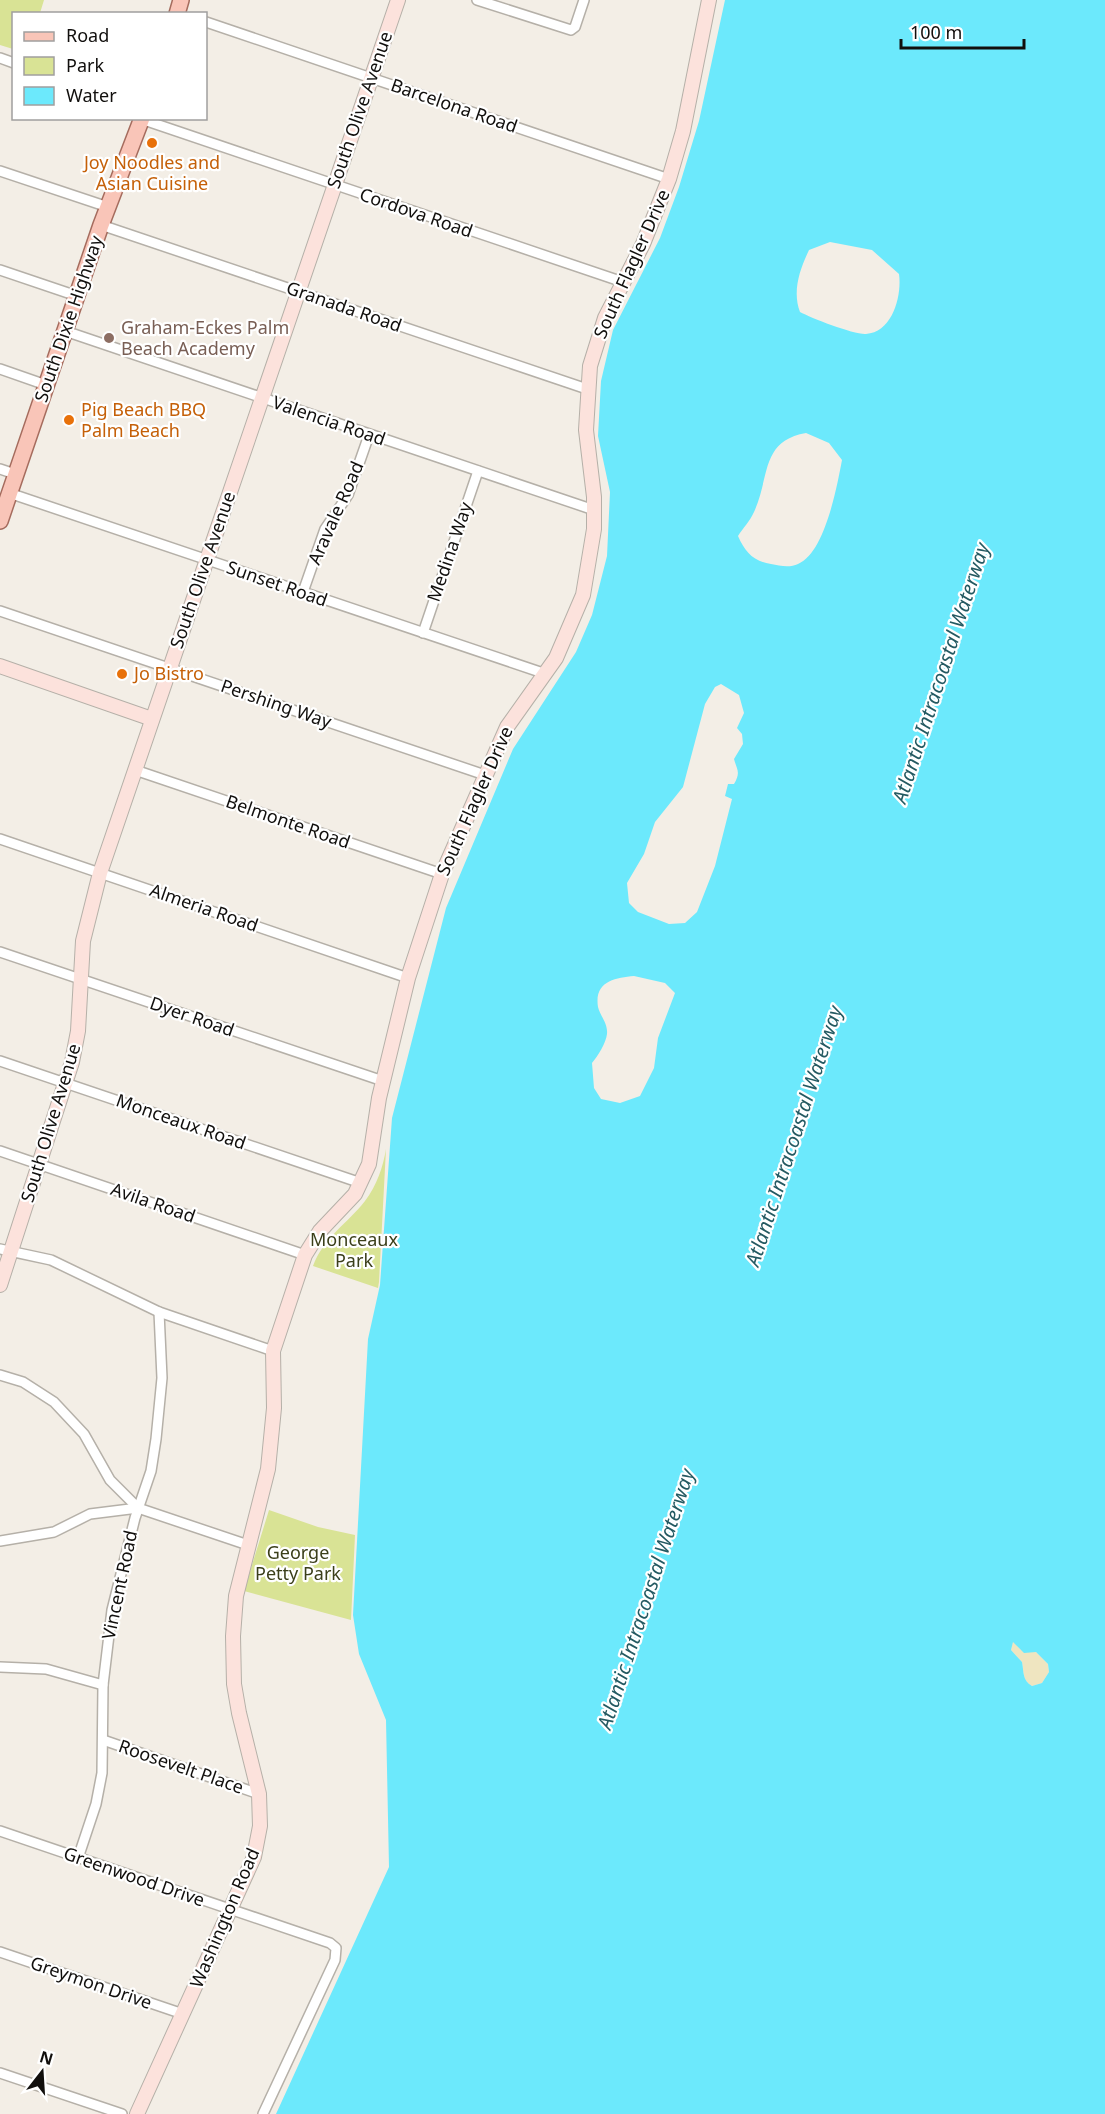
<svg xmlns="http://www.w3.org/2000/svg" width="1105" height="2114" viewBox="0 0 1105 2114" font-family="'Noto Sans',sans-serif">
<rect width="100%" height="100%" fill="#f3eee6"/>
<g fill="#d9e395">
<polygon points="0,0 44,0 40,13 14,14 13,49 0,45"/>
<path d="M386,1149L379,1282L378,1288L313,1266C324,1237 347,1224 365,1201C377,1185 383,1167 386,1149Z"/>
<polygon points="269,1510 318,1527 355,1535 351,1620 244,1591"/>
</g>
<path fill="#efe5c0" d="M1013,1641L1021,1650L1036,1652L1048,1664L1049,1672L1042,1683L1032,1686C1022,1680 1024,1672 1022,1662L1011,1650Z"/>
<path fill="#6ce9fc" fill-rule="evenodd" d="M725,0H1105V2114H276L389,1867L386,1720L359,1654L353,1615L368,1339L380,1285L392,1118L446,908L513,749L576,652L592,615L607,556L610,492L598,436L601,381L613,330L660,238L679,187L699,121ZM830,242L872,250L899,274C902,295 893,332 866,334C855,335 811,318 800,312C792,291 800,269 809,250ZM806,433L829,443L842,460C837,486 825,553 798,564C790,568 780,566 771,564C753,561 745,552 738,536C743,528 750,521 754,512C770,478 760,441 806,433ZM721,684L739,695L744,713L737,728L742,734L743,744L734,759C737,770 741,772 734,784H728L725,796L732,799L715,866L697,912L685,923L669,924L638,912L629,903L627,883L644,854L655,822L683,787L705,704L715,687ZM634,976L665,983L675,993L658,1038L654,1068L640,1096L620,1103L601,1099L594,1088L592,1063C598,1056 606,1043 607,1034C608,1023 600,1016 598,1007C594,981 615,978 634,976ZM1013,1642L1024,1653L1036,1652L1048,1664L1049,1672L1042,1683L1032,1686C1022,1680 1024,1672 1022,1662L1011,1650Z"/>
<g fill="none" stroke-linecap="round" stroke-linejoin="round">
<g stroke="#b5b0a8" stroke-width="12">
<g id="street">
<polyline points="477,0 571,30 575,27 584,0"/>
<polyline points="206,22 669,179"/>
<polyline points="0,58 14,63"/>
<polyline points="141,119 623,282"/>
<polyline points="0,171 108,207"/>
<polyline points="101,225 587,389"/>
<polyline points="0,270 77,296"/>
<polyline points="65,331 594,510"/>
<polyline points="0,369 46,385"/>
<polyline points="0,469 15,474"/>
<polyline points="9,493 546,674"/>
<polyline points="303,592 325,529 348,495 369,435"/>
<polyline points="0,611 485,775"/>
<polyline points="423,633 478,471"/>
<polyline points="135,770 442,874"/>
<polyline points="0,839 408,978"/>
<polyline points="0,952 383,1081"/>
<polyline points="0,1061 361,1183"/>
<polyline points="0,1151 305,1255"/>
<polyline points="0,1249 51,1260 159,1312 273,1351"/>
<polyline points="0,1375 23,1382 54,1402 84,1434 110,1480 138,1508"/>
<polyline points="0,1541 54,1532 90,1514 138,1508 248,1545"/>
<polyline points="0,1667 46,1669 103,1685"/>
<polyline points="103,1740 259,1794"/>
<polyline points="0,1831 330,1943 336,1948 335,1960 263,2114"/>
<polyline points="78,1858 96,1804 102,1773 103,1685 112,1610 135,1518 151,1471 156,1439 162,1378 159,1312"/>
<polyline points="0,1952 183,2014"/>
<polyline points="0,2073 122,2114"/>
</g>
</g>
<g stroke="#b5b0a8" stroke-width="16">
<g id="secondary">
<polyline points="0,666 152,719"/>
<polyline points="0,1285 72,1062 78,1031 83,941 100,873 398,0"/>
<polyline points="137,2114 254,1857 260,1826 259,1794 239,1713 234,1684 233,1636 236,1596 268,1469 274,1408 273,1351 305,1255 320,1231 355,1194 369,1164 379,1098 408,978 442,874 507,727 556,658 583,595 594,529 594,497 586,430 590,366 605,318 643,244 669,179 683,131 709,0"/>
</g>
</g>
<g stroke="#a56c5e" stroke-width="18">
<g id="primary">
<polyline points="177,14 181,0"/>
<polyline points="0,521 101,225 142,118"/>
</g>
</g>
<use href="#street" stroke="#fff" stroke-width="9"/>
<use href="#secondary" stroke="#fce2dc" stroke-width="14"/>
<use href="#primary" stroke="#f9c5b8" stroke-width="15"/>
</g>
<g fill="#e8710a" stroke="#fff" stroke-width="2">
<circle cx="152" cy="143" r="6"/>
<circle cx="69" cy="420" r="6"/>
<circle cx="122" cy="674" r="6"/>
</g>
<circle fill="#8d6e63" stroke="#fff" stroke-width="2" cx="109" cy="338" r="6"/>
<g text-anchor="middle" stroke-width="4.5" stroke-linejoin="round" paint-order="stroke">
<g font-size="18" fill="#110f0d" stroke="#fff">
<text transform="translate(454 106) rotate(19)" y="6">Barcelona Road</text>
<text transform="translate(360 110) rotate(-71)" y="6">South Olive Avenue</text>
<text transform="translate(416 213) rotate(19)" y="6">Cordova Road</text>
<text transform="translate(632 264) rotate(-66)" y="6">South Flagler Drive</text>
<text transform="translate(344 307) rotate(19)" y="6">Granada Road</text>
<text transform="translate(69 319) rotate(-71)" y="6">South Dixie Highway</text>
<text transform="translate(329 421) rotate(19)" y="6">Valencia Road</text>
<text transform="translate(336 513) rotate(-66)" y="6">Aravale Road</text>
<text transform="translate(450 552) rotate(-71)" y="6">Medina Way</text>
<text transform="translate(203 570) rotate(-71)" y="6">South Olive Avenue</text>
<text transform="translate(277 584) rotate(19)" y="6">Sunset Road</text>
<text transform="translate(276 704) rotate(19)" y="6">Pershing Way</text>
<text transform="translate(475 801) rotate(-66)" y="6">South Flagler Drive</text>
<text transform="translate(288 822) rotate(19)" y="6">Belmonte Road</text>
<text transform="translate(204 908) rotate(19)" y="6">Almeria Road</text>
<text transform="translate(192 1017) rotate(19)" y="6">Dyer Road</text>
<text transform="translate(181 1122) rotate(19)" y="6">Monceaux Road</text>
<text transform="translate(51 1123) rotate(-73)" y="6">South Olive Avenue</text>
<text transform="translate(153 1203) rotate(19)" y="6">Avila Road</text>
<text transform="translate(120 1585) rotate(-78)" y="6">Vincent Road</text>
<text transform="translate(181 1767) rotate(19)" y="6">Roosevelt Place</text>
<text transform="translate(134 1877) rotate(19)" y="6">Greenwood Drive</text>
<text transform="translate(225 1918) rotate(-67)" y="6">Washington Road</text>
<text transform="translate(91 1983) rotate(19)" y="6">Greymon Drive</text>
</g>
<g font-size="18" fill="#c56008" stroke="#fff" text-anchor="start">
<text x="152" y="169" text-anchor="middle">Joy Noodles and<tspan x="152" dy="21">Asian Cuisine</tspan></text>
<text x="81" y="416">Pig Beach BBQ<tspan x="81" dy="21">Palm Beach</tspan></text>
<text x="134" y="680">Jo Bistro</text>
</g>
<g font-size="18" fill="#785e54" stroke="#fff" text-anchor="start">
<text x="121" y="334">Graham-Eckes Palm<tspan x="121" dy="21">Beach Academy</tspan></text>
</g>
<g font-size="18" fill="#3b3f1a" stroke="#fff">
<text x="354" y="1246">Monceaux<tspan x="354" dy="21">Park</tspan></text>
<text x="298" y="1559">George<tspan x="298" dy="21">Petty Park</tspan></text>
</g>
<g font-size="20" font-style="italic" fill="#245a62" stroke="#fff">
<text transform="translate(941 673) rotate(-72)" y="7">Atlantic Intracoastal Waterway</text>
<text transform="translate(794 1136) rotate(-72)" y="7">Atlantic Intracoastal Waterway</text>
<text transform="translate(646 1599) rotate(-72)" y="7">Atlantic Intracoastal Waterway</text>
</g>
</g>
<rect x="12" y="12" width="195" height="108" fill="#ffffff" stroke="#a09f9e" stroke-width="1.5"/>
<rect x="24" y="32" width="30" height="9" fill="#f9c5b8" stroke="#a09f9e" stroke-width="1.5"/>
<text x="66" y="42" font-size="18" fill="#110f0d">Road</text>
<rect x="24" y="57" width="30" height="18" fill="#d9e395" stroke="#a09f9e" stroke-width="1.5"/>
<text x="66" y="72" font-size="18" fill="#110f0d">Park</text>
<rect x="24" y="87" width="30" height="18" fill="#6ce9fc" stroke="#a09f9e" stroke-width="1.5"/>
<text x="66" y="102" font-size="18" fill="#110f0d">Water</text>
<g transform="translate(42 2072) rotate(17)" stroke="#ffffff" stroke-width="4.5" paint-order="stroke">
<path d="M0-4.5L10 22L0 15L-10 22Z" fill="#110f0d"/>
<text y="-9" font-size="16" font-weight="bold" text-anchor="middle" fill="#110f0d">N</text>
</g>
<path d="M901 39v9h123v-9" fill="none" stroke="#110f0d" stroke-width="3"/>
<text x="910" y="39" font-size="18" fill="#110f0d" stroke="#ffffff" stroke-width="4.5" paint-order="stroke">100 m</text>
</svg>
